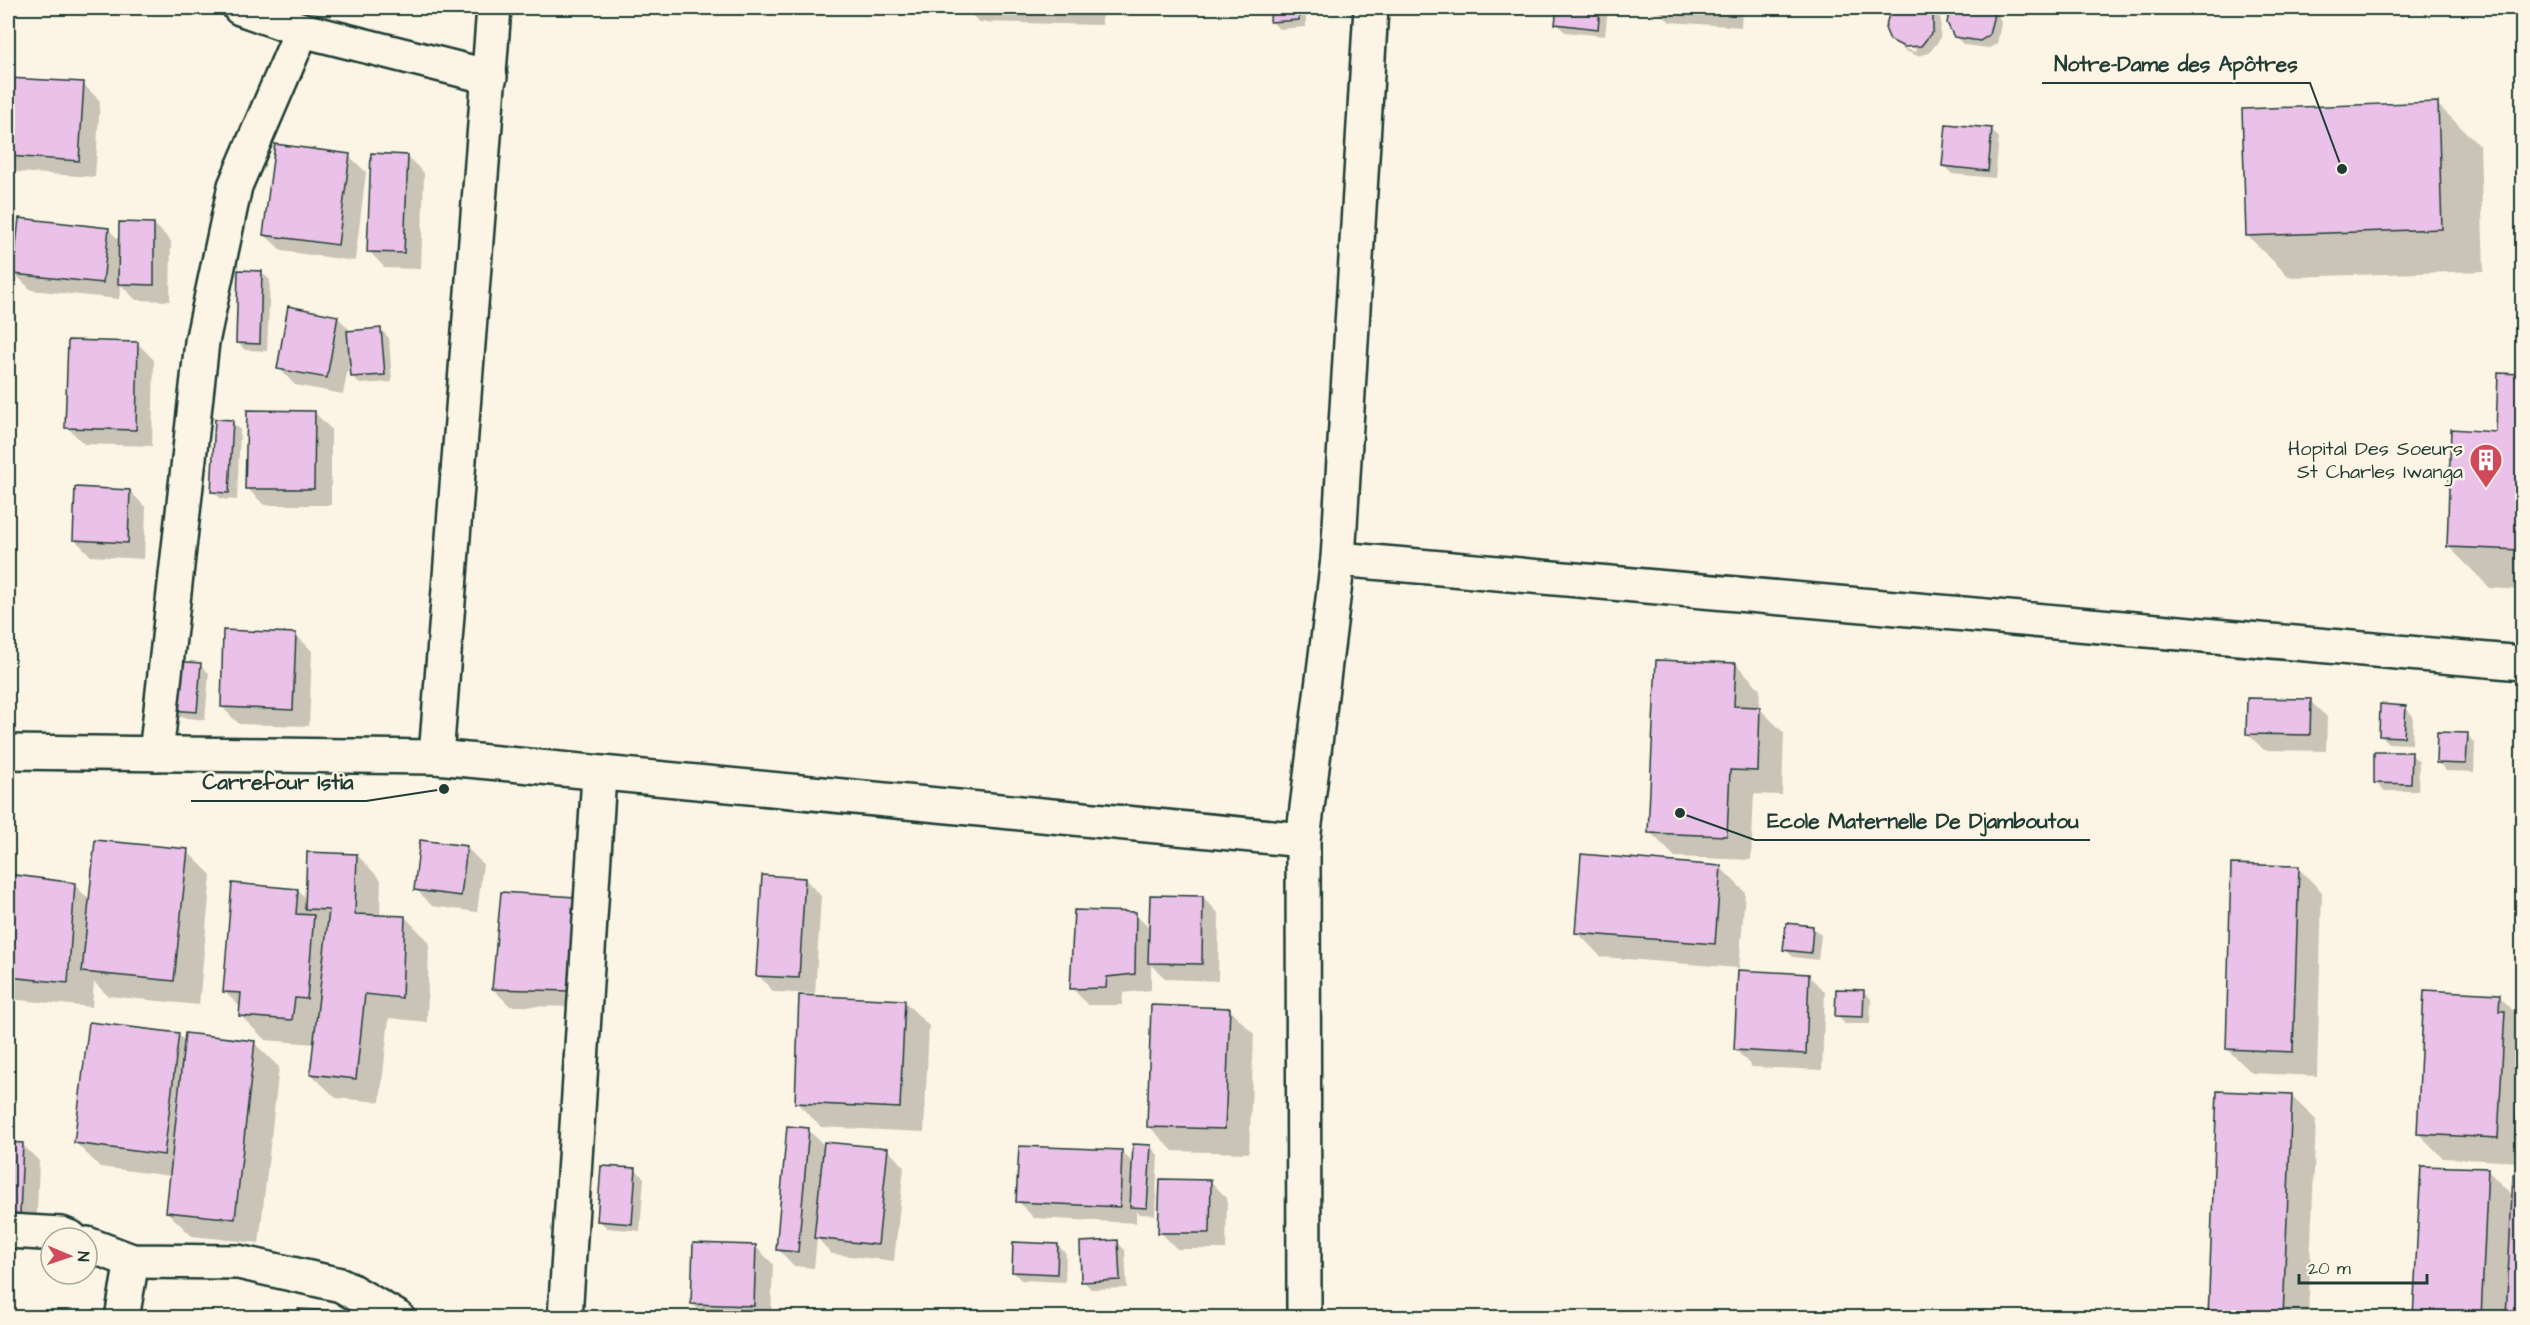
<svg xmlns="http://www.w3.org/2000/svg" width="2530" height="1325" viewBox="0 0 2530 1325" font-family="'Architects Daughter',sans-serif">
<rect width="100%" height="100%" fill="#fcf5e5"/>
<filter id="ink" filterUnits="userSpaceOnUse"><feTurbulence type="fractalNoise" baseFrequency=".0167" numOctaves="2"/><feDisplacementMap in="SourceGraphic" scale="12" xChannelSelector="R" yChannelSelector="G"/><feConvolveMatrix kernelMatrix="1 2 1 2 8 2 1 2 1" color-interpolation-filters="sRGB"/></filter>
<g filter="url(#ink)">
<g fill="#0003">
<polygon points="593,8 671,8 671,13"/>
<polygon points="715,8 789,8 789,10 716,9"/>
<polygon points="964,8 1102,8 1102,25 979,22"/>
<polygon points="1272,8 1306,8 1306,27 1279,29 1271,21"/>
<polygon points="1559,8 1608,8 1605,36 1565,32 1557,24"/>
<polygon points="1655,8 1742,8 1741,27 1670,22"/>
<polygon points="1893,8 1929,8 1941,19 1940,39 1929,53 1918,56 1905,51 1900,47 1915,52 1916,49 1896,42 1887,28"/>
<polygon points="1952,8 1991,8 1998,14 2001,23 1997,44 1989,48 1964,45 1955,36 1949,23"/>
<polygon points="8,79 83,84 100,101 95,177 17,172 8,163"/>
<polygon points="2437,104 2480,146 2484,271 2289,277 2247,235"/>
<polygon points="1991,129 1999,138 1995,178 1952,174 1944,166"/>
<polygon points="349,156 366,172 355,261 282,251 265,235"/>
<polygon points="407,156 424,173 421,269 385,268 369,251"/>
<polygon points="154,224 171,241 170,301 136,300 121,285 119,299 31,290 15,274 108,229 120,241"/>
<polygon points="261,272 270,280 267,351 245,350 237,342"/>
<polygon points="337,317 352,332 381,330 389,338 392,382 360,384 352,376 350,358 343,394 295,385 279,368"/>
<polygon points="138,344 154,360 152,446 84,444 67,427"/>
<polygon points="2500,374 2522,375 2522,590 2490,588 2448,546 2497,433"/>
<polygon points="314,412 331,429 331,505 264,505 247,488"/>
<polygon points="232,422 240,430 237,500 221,499 213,491"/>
<polygon points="130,491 146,508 144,559 91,556 74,539"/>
<polygon points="8,564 10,601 8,602"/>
<polygon points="295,634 312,651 309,726 239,724 222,707"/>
<polygon points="1736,664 1760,689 1759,708 1784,733 1782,795 1754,794 1751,860 1675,857 1650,832"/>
<polygon points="200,665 209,673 205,720 180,717 171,709"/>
<polygon points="2310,701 2327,717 2326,751 2264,750 2247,733"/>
<polygon points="2405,707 2413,716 2412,744 2388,743 2380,735"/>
<polygon points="2467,735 2475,743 2474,772 2446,771 2438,762"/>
<polygon points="2411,754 2419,762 2418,791 2384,791 2376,783"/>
<polygon points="466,847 483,864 477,912 432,906 416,889"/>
<polygon points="187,851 211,875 199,1005 108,996 94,982 92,1007 8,999 8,875 74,884 90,901"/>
<polygon points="357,855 381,880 380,916 405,917 429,942 427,1022 389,1018 380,1102 336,1098 311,1074 315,1044 265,1040 240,1015 241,1008 224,991 298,890 307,900"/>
<polygon points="1721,868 1745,892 1739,968 1601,957 1577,932"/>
<polygon points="2298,868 2322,892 2317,1076 2252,1073 2227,1049"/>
<polygon points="805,879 821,896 815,994 774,992 758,975"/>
<polygon points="503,893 587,1007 510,1006 493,989"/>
<polygon points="1203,897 1219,914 1218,981 1166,979 1151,965 1151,990 1123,993 1122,1005 1088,1005 1072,988 1135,914 1150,929"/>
<polygon points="1812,927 1821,935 1818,960 1793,957 1785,949"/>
<polygon points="1808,975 1825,992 1822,1070 1752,1067 1736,1050"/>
<polygon points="1863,991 1871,999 1870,1024 1845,1024 1837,1015"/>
<polygon points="2499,996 2522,1019 2522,1162 2443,1158 2418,1133"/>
<polygon points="904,1001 929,1026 924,1132 821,1127 796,1102"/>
<polygon points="1229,1009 1254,1034 1249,1153 1173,1151 1149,1126"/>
<polygon points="178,1035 186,1042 254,1043 279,1067 259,1243 192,1236 167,1212 171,1176 100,1167 76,1143"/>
<polygon points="2291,1096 2316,1120 2308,1318 2209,1318"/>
<polygon points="808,1130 825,1146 888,1150 904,1167 894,1261 832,1254 817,1238 814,1268 794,1266 778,1249"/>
<polygon points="8,1144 22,1144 39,1161 36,1232 8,1231"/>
<polygon points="1150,1146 1158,1155 1155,1215 1139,1214 1136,1211 1136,1223 1034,1218 1018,1201 1122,1152 1133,1163"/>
<polygon points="636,1170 644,1178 640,1231 607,1228 599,1220"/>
<polygon points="2487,1170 2513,1196 2514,1175 2522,1175 2522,1318 2415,1318"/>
<polygon points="1210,1181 1227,1198 1226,1249 1177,1249 1160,1232"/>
<polygon points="1117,1242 1125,1250 1127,1288 1091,1289 1083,1281"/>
<polygon points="1058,1245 1066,1254 1065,1282 1021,1280 1013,1272"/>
<polygon points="756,1247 773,1264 771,1318 706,1318 692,1303"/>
</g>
<g fill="#eac1e8" stroke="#1f3d34" stroke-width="1.5">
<polygon points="1271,8 1299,8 1299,20 1270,22"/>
<polygon points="1557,8 1600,8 1598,29 1555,24"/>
<polygon points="1891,8 1933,9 1933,31 1921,46 1904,47 1890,40 1885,28"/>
<polygon points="1950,8 1992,8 1994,14 1989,35 1980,41 1954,37 1947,23"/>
<polygon points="8,78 84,82 79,161 8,156"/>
<polygon points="2438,102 2442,229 2246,236 2242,109"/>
<polygon points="1946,124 1992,128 1988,171 1942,166"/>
<polygon points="275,144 350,154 338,245 263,235"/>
<polygon points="371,153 408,155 404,253 367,252"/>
<polygon points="19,218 109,228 103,283 13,274"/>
<polygon points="119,222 154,223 154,285 118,284"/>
<polygon points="238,270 262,271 260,344 236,343"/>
<polygon points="288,306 338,316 327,378 277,369"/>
<polygon points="381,328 385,375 351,377 347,331"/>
<polygon points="68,340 138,342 136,430 65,428"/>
<polygon points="2498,373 2522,374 2522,550 2447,547 2451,429 2496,432"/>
<polygon points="247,410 315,411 314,489 245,489"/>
<polygon points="215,419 233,420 229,493 211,492"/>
<polygon points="75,487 130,490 128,543 73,540"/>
<polygon points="223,630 296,633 293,710 221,707"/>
<polygon points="1656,660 1736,663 1734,706 1760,707 1758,771 1730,770 1727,836 1648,833"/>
<polygon points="174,661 201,663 197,712 170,710"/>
<polygon points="2247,698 2311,699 2310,735 2246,734"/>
<polygon points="2380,704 2406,706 2404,737 2379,736"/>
<polygon points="2437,732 2468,733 2466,764 2436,763"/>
<polygon points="2374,752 2412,752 2411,784 2374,783"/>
<polygon points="95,840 188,849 174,981 82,972"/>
<polygon points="420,840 467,846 461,896 414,890"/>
<polygon points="307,852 357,854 355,914 405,916 402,998 365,994 356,1079 310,1074 329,910 305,909"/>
<polygon points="1581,854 1721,866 1715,944 1575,933"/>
<polygon points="2231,864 2299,866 2293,1052 2226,1049"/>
<polygon points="8,874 75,883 68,983 8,977"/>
<polygon points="762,875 805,878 799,978 756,976"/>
<polygon points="232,883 298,889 296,914 314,915 307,999 295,998 292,1020 239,1016 241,993 223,992"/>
<polygon points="501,892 575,897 571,991 492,989"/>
<polygon points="1150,895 1203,896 1202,964 1148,963"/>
<polygon points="1074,910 1136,912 1135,974 1107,977 1106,988 1070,989"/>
<polygon points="1786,923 1813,926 1811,953 1783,950"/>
<polygon points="1738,970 1809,974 1806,1054 1734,1050"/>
<polygon points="1836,989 1864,990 1863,1017 1835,1016"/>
<polygon points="2424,990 2500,994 2499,1011 2505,1011 2498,1138 2417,1134"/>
<polygon points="799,995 905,1000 900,1108 795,1103"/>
<polygon points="1151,1005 1230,1008 1225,1129 1147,1127"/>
<polygon points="89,1022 179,1033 164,1155 74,1143"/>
<polygon points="2522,1025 2522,1138 2515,1138"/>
<polygon points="185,1033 255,1041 235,1219 166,1212"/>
<polygon points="2217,1091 2292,1094 2283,1318 2208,1318"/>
<polygon points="787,1126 809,1128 798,1252 776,1250"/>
<polygon points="8,1142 23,1143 20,1215 8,1215"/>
<polygon points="824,1142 888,1148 878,1245 814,1238"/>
<polygon points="1133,1144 1151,1145 1147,1208 1130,1207"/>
<polygon points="1019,1146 1122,1150 1120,1207 1016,1202"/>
<polygon points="601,1166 636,1168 632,1224 597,1221"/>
<polygon points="2421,1166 2488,1168 2481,1318 2413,1318"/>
<polygon points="2513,1174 2522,1174 2522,1318 2506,1318"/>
<polygon points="1160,1179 1211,1180 1210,1233 1158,1233"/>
<polygon points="1118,1240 1120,1280 1081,1282 1080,1242"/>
<polygon points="1013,1242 1058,1244 1057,1274 1012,1272"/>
<polygon points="693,1243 756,1245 754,1306 691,1304"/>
<polygon points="298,1309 337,1311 337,1318 297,1318"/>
<polygon points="707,1310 750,1312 750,1318 707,1318"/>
</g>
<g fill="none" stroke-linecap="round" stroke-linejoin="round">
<g stroke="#1f3d34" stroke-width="38">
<g id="minor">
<polyline points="240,8 302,30 490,77"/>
<polyline points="1338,559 2522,663"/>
<polyline points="8,752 436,757 1303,840"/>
<polyline points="156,754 202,342 235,186 302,30"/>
<polyline points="436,757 494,8"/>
<polyline points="8,1231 61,1234 71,1238"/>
<polyline points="87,1244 132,1261 238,1262 341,1285 398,1318"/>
<polyline points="122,1318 132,1261"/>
<polyline points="565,1318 599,775"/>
<polyline points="1304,1318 1303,840 1338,559 1371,8"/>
</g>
</g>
<use href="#minor" stroke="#fcf5e5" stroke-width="33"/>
</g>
</g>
<defs>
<g id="building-pin" transform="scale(1.725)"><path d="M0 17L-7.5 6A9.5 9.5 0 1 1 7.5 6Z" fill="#d1495b" stroke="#fcf5e5"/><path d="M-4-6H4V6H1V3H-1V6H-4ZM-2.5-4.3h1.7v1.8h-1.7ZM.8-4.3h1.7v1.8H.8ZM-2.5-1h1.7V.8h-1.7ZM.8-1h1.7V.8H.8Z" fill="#fff"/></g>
</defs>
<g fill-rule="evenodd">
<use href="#building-pin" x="2486" y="460"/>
</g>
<g text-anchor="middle" stroke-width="5" stroke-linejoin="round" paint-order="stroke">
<g font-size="20" fill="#1f3d34" stroke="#fcf5e5" text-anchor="end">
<text x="2463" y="455">Hopital Des Soeurs<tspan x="2463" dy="23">St Charles Iwanga</tspan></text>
</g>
</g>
<path fill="none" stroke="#1f3d34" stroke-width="2" d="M2342 169L2310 83H2042M444 789L366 801H191M1680 813L1755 840H2090"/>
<g fill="#1f3d34" stroke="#fcf5e5" stroke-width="2">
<circle cx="2342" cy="169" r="6"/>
<circle cx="444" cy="789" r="6"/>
<circle cx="1680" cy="813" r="6"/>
</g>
<g font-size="21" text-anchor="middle" font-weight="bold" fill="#1f3d34" stroke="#fcf5e5" stroke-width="5" stroke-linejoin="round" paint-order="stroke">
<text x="2176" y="71">Notre-Dame des Apôtres</text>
<text x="278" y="789">Carrefour Istia</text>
<text x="1923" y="828">Ecole Maternelle De Djamboutou</text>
</g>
<rect width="2530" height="1325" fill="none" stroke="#fcf5e5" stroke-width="30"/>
<rect x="15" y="15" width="2500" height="1295" fill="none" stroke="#1f3d34" stroke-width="2" filter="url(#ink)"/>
<g transform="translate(69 1256) rotate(92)"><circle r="28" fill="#fcf5e5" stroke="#a4ab9e" stroke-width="1.5"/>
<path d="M0-4.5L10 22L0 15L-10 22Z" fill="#d1495b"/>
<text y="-9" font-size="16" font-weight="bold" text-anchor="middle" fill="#1f3d34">N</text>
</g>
<path d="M2299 1274v9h128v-9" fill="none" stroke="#1f3d34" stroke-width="3"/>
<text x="2308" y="1274" font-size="18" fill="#1f3d34" stroke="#fcf5e5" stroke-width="4.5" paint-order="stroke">20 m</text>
</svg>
